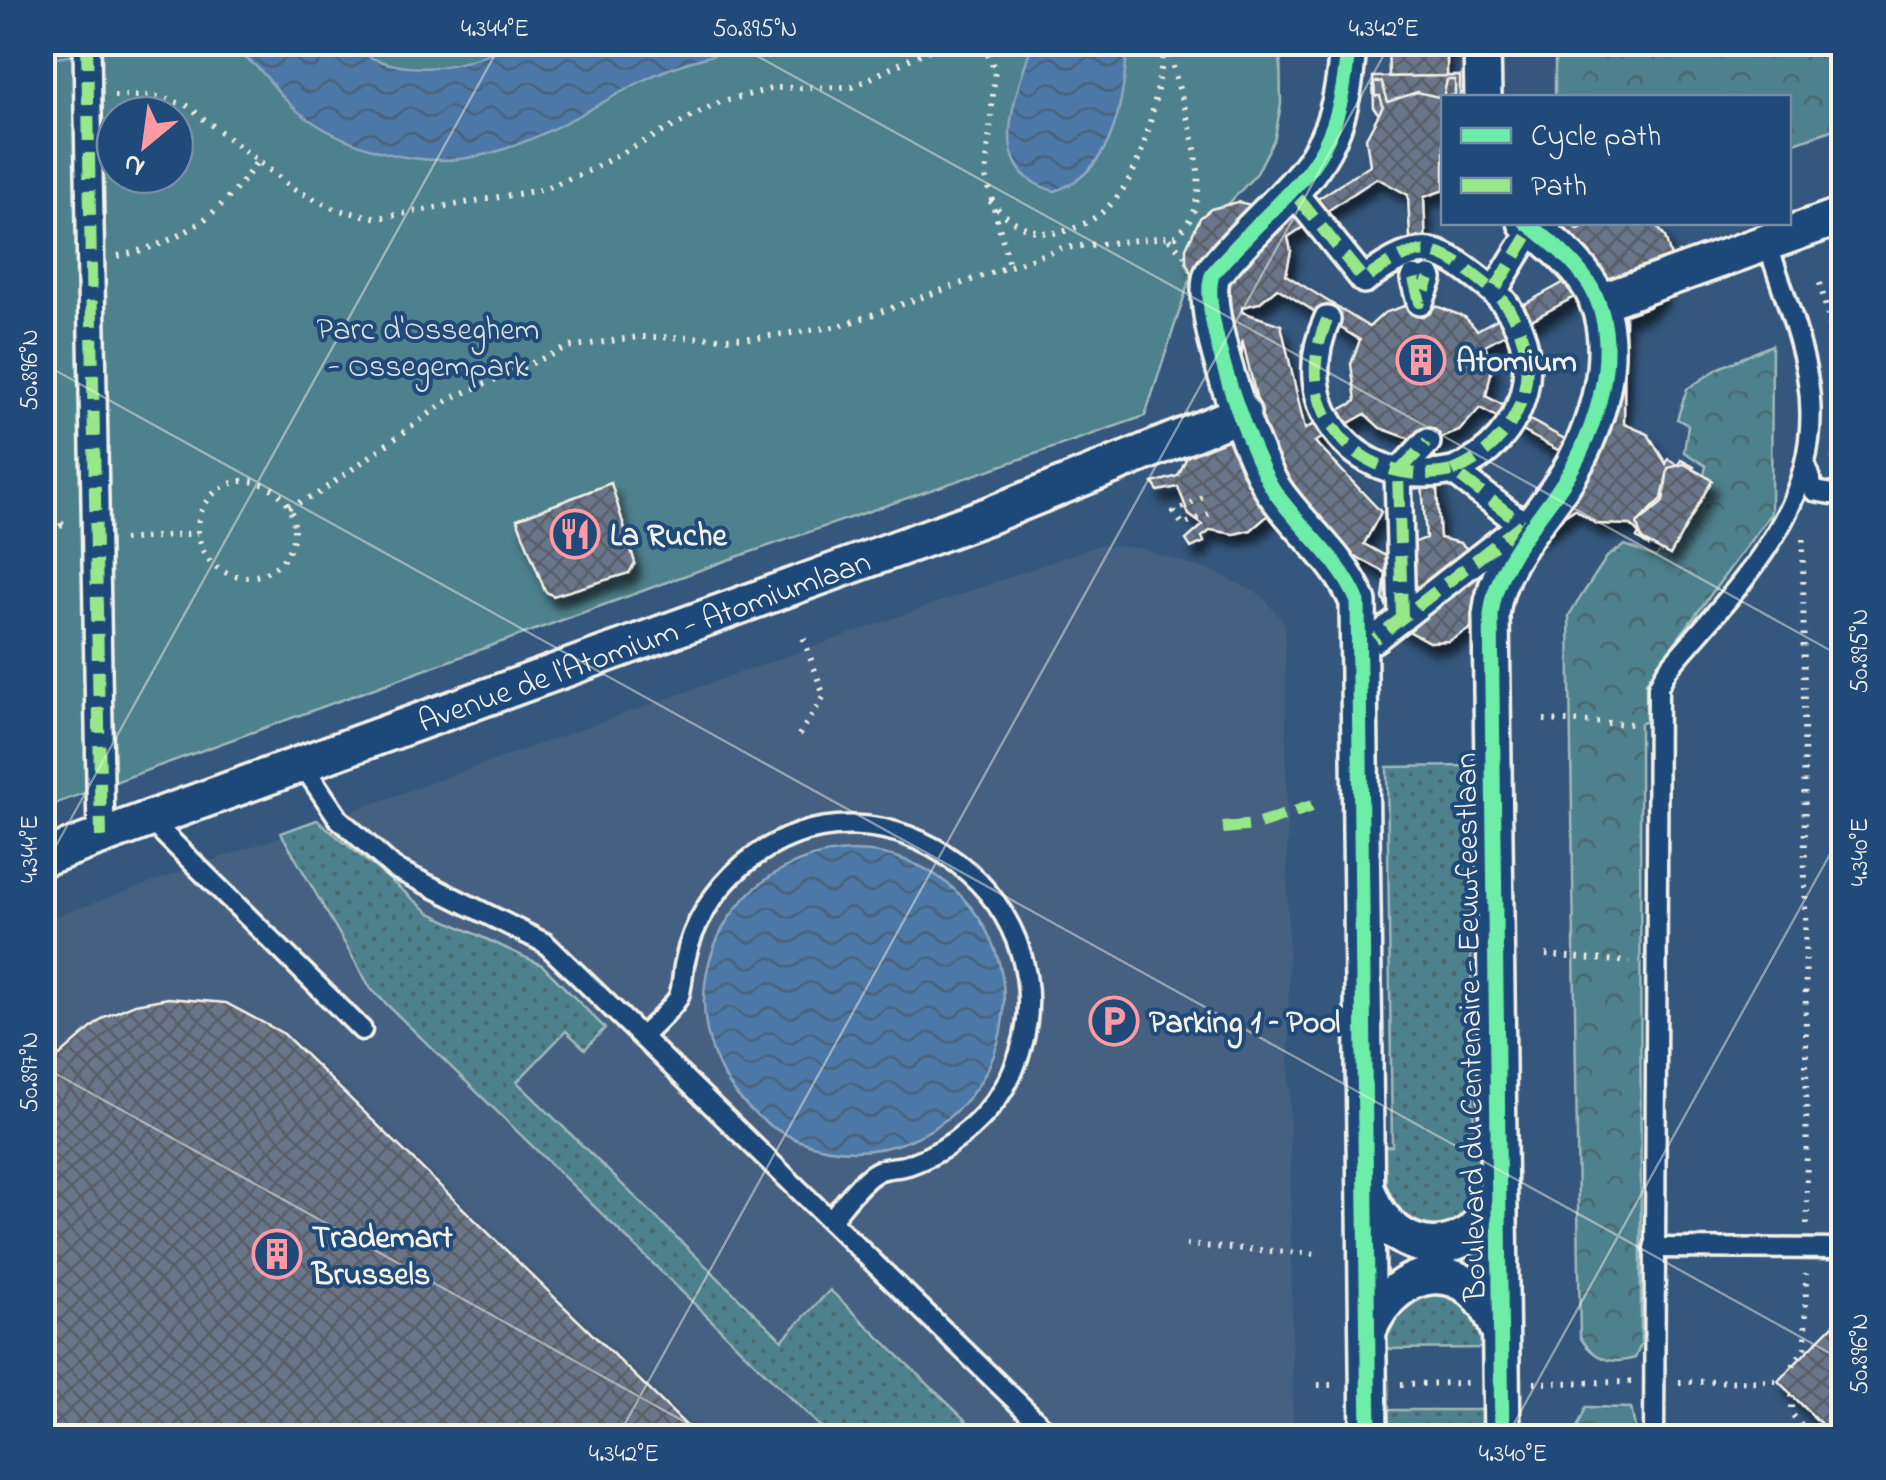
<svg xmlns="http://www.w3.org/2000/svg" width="1886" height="1480" viewBox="0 0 1886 1480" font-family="'Indie Flower',sans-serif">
<defs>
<pattern id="grass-dots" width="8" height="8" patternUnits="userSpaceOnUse" patternTransform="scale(2.5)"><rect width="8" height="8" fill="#4e818d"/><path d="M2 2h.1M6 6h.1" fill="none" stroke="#4c676d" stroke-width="1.8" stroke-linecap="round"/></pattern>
<pattern id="forest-crowns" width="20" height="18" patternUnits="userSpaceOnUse" patternTransform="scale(2.5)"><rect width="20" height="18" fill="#4e818d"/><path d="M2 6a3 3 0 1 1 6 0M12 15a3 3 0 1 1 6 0" fill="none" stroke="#4c676d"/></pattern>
<pattern id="water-waves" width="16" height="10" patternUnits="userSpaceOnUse" patternTransform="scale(2.5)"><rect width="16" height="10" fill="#4b78a6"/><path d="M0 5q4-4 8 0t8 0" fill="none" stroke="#4a627b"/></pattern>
<pattern id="building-cross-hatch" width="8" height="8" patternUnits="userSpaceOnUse" patternTransform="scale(2.5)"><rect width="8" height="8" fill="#697488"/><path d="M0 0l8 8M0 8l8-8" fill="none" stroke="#595e67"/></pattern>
<filter id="shadow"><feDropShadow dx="6" dy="11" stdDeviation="5" flood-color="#0009"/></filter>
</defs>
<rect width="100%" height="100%" fill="#35577e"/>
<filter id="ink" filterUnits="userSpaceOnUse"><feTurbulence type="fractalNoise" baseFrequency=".01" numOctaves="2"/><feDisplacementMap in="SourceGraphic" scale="20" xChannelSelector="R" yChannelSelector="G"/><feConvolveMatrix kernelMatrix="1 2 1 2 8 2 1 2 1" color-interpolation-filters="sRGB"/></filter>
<g filter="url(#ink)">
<polygon fill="#456081" points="1099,545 1139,548 1217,573 1261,595 1285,624 1293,1437 43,1438 43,921"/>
<g fill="url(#grass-dots)" stroke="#a1b9ba" stroke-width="2.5">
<polygon points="1468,766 1474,1143 1484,1144 1482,1197 1461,1229 1411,1233 1383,1192 1382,1147 1392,1146 1387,767"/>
<polygon points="317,820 430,913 542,965 605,1028 585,1049 566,1031 517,1082 782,1340 830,1290 983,1437 831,1437 371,989 281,833"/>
<polygon points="1445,1287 1479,1312 1485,1348 1384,1349 1395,1305"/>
<polygon points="1386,1410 1486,1410 1487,1437 1385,1438"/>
</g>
<g fill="url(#forest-crowns)" stroke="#a1b9ba" stroke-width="2.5">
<polygon points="1555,43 1843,43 1843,126 1789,145 1788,98 1555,97"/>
<path d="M1772,345L1771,513L1646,682V722L1640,723L1641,1344L1635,1358C1610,1366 1593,1358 1580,1337L1569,615L1607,557L1625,545L1655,557C1678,538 1702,496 1706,466L1684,452L1688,425L1677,419L1687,389L1719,368Z"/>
<polygon points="1586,1407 1631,1408 1637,1437 1573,1437"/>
</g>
<path fill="#4e818d" stroke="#a1b9ba" stroke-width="2.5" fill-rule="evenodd" d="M42,43H1280L1281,104L1275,137L1257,173L1207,227L1145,416L725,561L43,808ZM115,115H175V175H115Z"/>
<g fill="url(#water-waves)" stroke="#8fa8c0" stroke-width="2.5">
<path d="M42,43H343C398,79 454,73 511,43H778C735,48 679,61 640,82C581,113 514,159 444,160C392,161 321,138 284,98C266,78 256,59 228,50C173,32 110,50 55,58L43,57Z"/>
<path d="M1032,43H1128C1123,98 1117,170 1055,191C981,173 1017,94 1032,43Z"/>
<circle cx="854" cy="1001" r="150"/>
</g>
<g fill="url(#building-cross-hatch)" stroke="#f4f1e8" stroke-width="2.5" fill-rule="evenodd" filter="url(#shadow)">
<polygon points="1388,42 1447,42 1447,76 1389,77"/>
<polygon points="1460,76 1460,98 1444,98 1444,116 1417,109 1386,121 1374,109 1373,77"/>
<path d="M1447,80H1455V95L1444,98V190L1424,197L1428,303L1465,317L1477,330L1570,279L1535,222H1566L1579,230L1587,222H1654L1665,237L1672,260L1661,295L1648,307L1625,315L1624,424L1648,434L1666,464L1668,459L1678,465L1681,460L1694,467L1689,476L1668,470L1662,499L1638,522L1654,537L1649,546L1637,538L1639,534L1631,525L1596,524L1575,509L1483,569L1488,586L1470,629L1449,641L1429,642L1394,623L1383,598L1386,573L1357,557L1354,564L1274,510L1251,530L1234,534L1211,530L1202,537L1204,542L1191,548L1186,540L1203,525L1189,515L1178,487L1158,491L1153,483L1178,476L1192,446L1227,429L1197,287L1186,262V248L1200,218L1211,209L1238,202L1264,208L1281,223L1370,165L1366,138L1383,106L1380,96H1375L1374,82H1382L1388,102L1417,92L1443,98ZM1377,178L1408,195L1413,303L1384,313L1369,327L1286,275L1291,251L1288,237ZM1277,288L1360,340L1351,364L1356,401L1305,429L1281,325L1242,312V307L1259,303ZM1578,295L1600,311L1574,444L1486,396L1492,368L1485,345ZM1242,339L1268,445L1240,431ZM1480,408L1567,455V497L1476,556L1460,543L1440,538L1434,441L1459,431ZM1365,414L1380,428L1419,442L1426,538L1408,545L1393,560L1364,544L1381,512L1315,442Z"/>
<polygon points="1684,464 1712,480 1670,555 1642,540 1637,524 1663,502 1668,468"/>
<polygon points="611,483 635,563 629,573 553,596 545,591 517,519"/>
<polygon points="168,998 226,1003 284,1034 699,1438 42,1438 42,1071 104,1017 135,1004"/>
<polygon points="1844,1314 1844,1438 1835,1438 1778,1381"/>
</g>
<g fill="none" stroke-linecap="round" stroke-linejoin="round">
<g stroke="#f4f1e8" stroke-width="25">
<g id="service">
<polyline points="1806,467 1814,491 1844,496"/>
<polyline points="302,764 339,819 394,868 545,943 1054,1438"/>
<polyline points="149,819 362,1030"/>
<path d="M642,1037C653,1025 669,1012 678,998C683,989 682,972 685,961C692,924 715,889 743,865C882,750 1085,906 1013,1071C993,1115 954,1149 908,1165C899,1168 887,1167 878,1171C861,1179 843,1206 830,1220"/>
<polyline points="1654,1248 1844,1249"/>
<path d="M1654,1438L1658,687L1667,670C1741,582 1830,502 1807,375C1799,330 1781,286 1767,242"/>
</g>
</g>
<g stroke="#f4f1e8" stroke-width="32">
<g id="pedestrian">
<polyline points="88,113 101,837"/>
<path d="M1298,198L1364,280C1425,235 1439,247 1494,291L1527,237"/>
<polyline points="1414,279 1420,302 1429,279"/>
<path d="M1327,320C1287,409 1359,491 1453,471L1522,524L1375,639"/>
<path d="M1453,471C1528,441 1553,351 1494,291"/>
<polyline points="1402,618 1398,473 1427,442"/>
</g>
</g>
<g stroke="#f4f1e8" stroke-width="42">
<g id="minor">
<path d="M1348,42C1342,174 1288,183 1213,273C1196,307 1252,459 1275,492C1302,531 1340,558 1358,602L1369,1438"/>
<polyline points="1482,42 1483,98"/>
<polyline points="1598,303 1844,215"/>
<path id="s1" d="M42,858L990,515L1242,413"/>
<path d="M1368,1193C1394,1263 1478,1264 1497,1189"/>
<path d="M1368,1331C1396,1263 1471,1253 1498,1328"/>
<path d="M1502,1438L1491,615C1496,563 1535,525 1563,483C1597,432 1624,345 1591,287C1576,262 1549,240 1526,222"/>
</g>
</g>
<g stroke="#f4f1e8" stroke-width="6" stroke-dasharray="2.5 8" stroke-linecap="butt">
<polyline points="114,96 153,96 186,105 294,189 337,210 378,218 540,190 582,174 720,102 775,88 852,87 926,51 970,44 988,55 995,70 986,177 1009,265"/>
<polyline points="42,99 62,99"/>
<path d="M990,201C1009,222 1035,239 1065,231C1146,209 1151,112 1166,44"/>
<polyline points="1169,239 1185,256"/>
<path d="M118,256C181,243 220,216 256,163"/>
<polyline points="1820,283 1844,383"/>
<polyline points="1833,460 1844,445"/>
<circle cx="246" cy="529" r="48"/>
<path d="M289,507L316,495L450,399L569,347L639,337L756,338L840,326L1062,248L1176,236C1227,193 1176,101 1168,42"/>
<polyline points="1209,514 1183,525 1174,512 1209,494"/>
<polyline points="42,515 64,525"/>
<polyline points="42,538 62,525"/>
<polyline points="1803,539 1807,1227"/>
<polyline points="123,540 197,533"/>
<polyline points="1544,720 1634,724"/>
<polyline points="799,735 824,696 803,637"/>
<polyline points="1546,955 1630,962"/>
<polyline points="1186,1245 1318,1254"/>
<polyline points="1793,1366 1805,1347 1806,1274"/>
<polyline points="1679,1382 1778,1381"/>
<polyline points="1534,1383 1632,1382"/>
<polyline points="1401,1384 1468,1383"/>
<polyline points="1318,1385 1337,1385"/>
<polyline points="1792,1395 1792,1414 1811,1438"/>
</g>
<use href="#service" stroke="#1f4a7a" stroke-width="18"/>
<use href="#pedestrian" stroke="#1f4a7a" stroke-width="25"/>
<use href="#minor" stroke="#1f4a7a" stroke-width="35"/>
<g stroke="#f4f1e8" stroke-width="32" stroke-linecap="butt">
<polyline id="pedestrian-bridge" points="87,42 88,113"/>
</g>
<use href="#pedestrian-bridge" stroke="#1f4a7a" stroke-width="25"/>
<g stroke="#98e88a" stroke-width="12" stroke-dasharray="25 12" stroke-linecap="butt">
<polyline points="87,42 101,837"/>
<path d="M1298,198L1364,280C1425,235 1439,247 1494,291L1527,237"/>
<polyline points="1414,279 1420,302 1429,279"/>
<path d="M1327,320C1287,409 1359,491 1453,471L1522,524L1375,639"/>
<path d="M1453,471C1528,441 1553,351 1494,291"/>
<polyline points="1402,618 1398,473 1427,442"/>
<polyline points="1223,828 1256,825 1312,806"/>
</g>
<g stroke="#1f4a7a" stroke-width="21">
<g id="cycleway">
<path d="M1348,42C1342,174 1288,183 1213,273C1196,307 1252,459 1275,492C1302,531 1340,558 1358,602L1369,1438"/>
<path d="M1502,1438L1491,615C1496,563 1535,525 1563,483C1597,432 1624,345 1591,287C1576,262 1549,240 1526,222"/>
</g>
</g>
<use href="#cycleway" stroke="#6deda7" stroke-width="15"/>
</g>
</g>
<path fill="none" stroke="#f4f1e8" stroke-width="2.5" stroke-opacity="0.45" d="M732,42L1844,658M42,363L1844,1361M42,871L502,42M42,1066L714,1438M617,1438L1391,42M1506,1438L1844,829"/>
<defs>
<g id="building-ring" transform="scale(2.5)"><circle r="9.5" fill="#1f4a7a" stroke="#ff9aa2" stroke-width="1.5"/><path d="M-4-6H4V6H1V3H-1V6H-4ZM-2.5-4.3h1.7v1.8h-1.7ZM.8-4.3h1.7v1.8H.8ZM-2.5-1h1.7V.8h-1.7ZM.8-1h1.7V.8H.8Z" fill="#ff9aa2"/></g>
<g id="restaurant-ring" transform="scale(2.5)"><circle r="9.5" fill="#1f4a7a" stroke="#ff9aa2" stroke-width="1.5"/><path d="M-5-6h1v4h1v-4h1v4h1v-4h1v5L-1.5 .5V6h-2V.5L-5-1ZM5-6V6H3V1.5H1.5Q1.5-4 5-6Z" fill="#ff9aa2"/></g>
<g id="parking-ring" transform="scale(2.5)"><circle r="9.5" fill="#1f4a7a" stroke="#ff9aa2" stroke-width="1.5"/><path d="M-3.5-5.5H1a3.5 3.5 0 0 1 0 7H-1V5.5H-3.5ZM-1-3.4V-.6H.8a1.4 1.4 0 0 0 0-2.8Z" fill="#ff9aa2"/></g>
</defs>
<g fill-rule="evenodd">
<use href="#building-ring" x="1421" y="360"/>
<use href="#restaurant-ring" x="575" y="534"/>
<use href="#parking-ring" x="1114" y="1021"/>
<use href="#building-ring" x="277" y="1254"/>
</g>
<g text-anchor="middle" stroke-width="8" stroke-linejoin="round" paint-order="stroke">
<g font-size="32" fill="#dbe0da" stroke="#1f4a7a">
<text x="428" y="339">Parc d'Osseghem<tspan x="428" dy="37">- Ossegempark</tspan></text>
</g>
<g font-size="32" font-weight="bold" fill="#f4f1e8" stroke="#1f4a7a" text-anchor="start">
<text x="1456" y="371">Atomium</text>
<text x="610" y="545">La Ruche</text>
<text x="1149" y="1032">Parking 1 – Pool</text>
<text x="312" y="1247">Trademart<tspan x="312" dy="37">Brussels</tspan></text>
</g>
<g font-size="32" fill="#f4f1e8" stroke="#1f4a7a">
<text dy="11" stroke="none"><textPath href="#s1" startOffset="640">Avenue de l'Atomium - Atomiumlaan</textPath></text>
<text transform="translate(1469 1027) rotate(-91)" y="11">Boulevard du Centenaire - Eeuwfeestlaan</text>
</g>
</g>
<rect width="1886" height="1480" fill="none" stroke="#1f4a7a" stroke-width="110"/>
<rect x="1441" y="95" width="350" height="130" fill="#1f4a7a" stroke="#748da6" stroke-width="2.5"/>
<rect x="1461" y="128" width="50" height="15" fill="#6deda7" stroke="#748da6" stroke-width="2.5"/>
<text x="1531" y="145" font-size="30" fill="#f4f1e8">Cycle path</text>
<rect x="1461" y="178" width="50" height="15" fill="#98e88a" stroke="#748da6" stroke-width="2.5"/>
<text x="1531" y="195" font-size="30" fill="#f4f1e8">Path</text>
<g transform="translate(145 145) rotate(209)"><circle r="48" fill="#1f4a7a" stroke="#748da6" stroke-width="2.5"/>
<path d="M0-8L18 38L0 25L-18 38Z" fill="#ff9aa2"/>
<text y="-15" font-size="28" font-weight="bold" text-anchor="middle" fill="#f4f1e8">N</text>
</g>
<rect x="55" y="55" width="1776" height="1370" fill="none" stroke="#f4f1e8" stroke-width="4"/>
<g font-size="25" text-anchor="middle" fill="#f4f1e8">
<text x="495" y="36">4.344°E</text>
<text x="755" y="36">50.895°N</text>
<text x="1384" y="36">4.342°E</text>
<text transform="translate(28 370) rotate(-90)" y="9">50.896°N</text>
<text transform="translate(1858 651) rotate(-90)" y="9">50.895°N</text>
<text transform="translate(28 849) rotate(-90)" y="9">4.344°E</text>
<text transform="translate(1858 852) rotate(-90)" y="9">4.340°E</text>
<text transform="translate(28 1072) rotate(-90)" y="9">50.897°N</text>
<text transform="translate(1858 1354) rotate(-90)" y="9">50.896°N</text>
<text x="624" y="1461">4.342°E</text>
<text x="1513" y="1461">4.340°E</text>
</g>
</svg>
